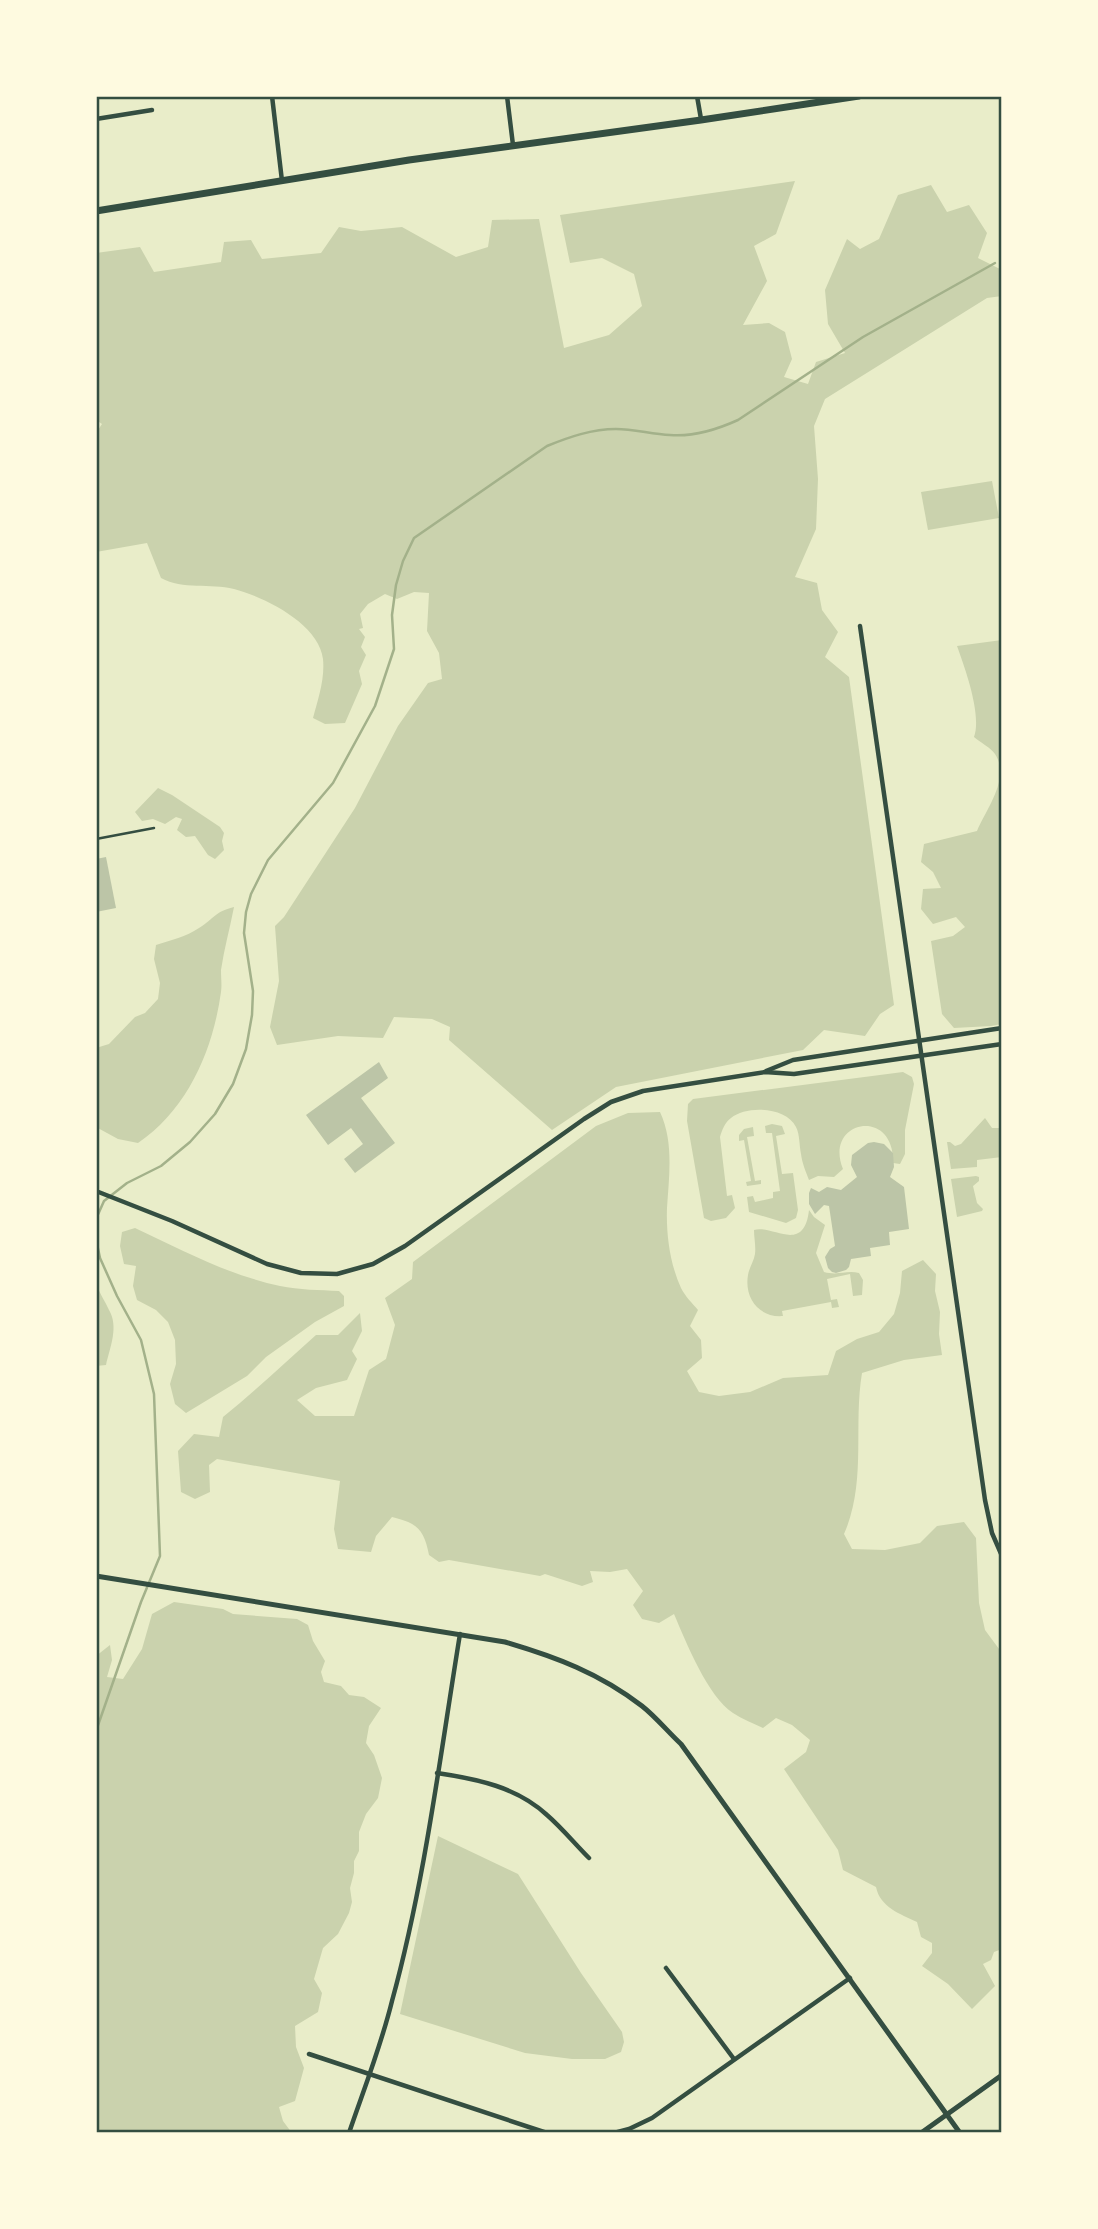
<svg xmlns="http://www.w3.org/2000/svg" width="1098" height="2229" viewBox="0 0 1098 2229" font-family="Inter,sans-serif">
<rect width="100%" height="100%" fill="#e9edc9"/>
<g fill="#cad2ad">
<path d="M795,181L776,234L754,246L767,281L743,325L769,323L785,332L792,359L784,377L808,384L816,362L845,353L828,324L825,290L847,239L860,249L879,239L898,195L931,185L947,212L969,205L987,233L978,258L1002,270V296L987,298L825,399L814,426L818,479L816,529L795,577L817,583L822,610L838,632L825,657L849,677L894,1005L880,1014L865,1036L824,1030L803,1050L616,1087L552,1130L449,1040L450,1027L432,1019L394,1017L383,1038L338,1036L277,1045L270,1027L279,981L275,926L284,917L355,808L398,726L428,683L442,679L439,653L427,631L429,593L414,592L397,599L385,594L368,604L360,614L363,628L359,629L365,637L361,647L366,655L359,671L362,684L345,723L325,724L313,718C318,699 325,679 323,659C319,624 265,597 234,589C210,583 183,590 161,578L147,543L96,552V433L102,424L96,420V253L140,247L154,272L221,262L224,242L251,240L262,259L321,253L339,227L361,231L402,227L456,257L488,247L492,220L539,219L564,348L609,335L642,306L634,274L602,258L570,263L560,215Z"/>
<polygon points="992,481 999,518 928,530 921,492"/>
<path d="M1002,640V1024L991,1026L954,1028L942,1014L931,941L953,936L965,927L956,917L933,924L921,909L923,889L941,888L933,872L921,862L924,844L977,831C986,809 1011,778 995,754C991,748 980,742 974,737C982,715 965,668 957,646Z"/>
<polygon points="158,788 172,795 220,827 224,833 222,841 224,850 215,859 208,855 195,836 186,837 177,830 182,819 176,817 165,824 153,819 142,821 135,812"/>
<path d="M234,907C230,928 224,949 221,970C221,978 222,985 221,992C213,1050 188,1109 138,1143L118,1139L96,1127V1048L109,1044L135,1017L145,1013L158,999L160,983L154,959L156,945C171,940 186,937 199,928C215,918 214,912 234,907Z"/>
<path d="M903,1072L912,1077L914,1084L905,1130V1154L900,1164L893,1163C895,1106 823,1120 843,1169L834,1177L818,1176L809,1180C806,1172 802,1163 801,1154C799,1145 800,1135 796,1127C786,1107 747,1105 731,1118C725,1122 722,1130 720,1137L727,1196L732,1195L735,1208L726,1218L711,1221L704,1218L687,1121L688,1104L693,1099Z"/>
<path d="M660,1112C674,1142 669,1176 667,1208C666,1234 670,1264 681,1288C685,1296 692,1303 698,1310L690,1326L701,1340L702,1358L687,1371L699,1392L719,1396L750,1392L783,1378L828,1375L836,1351L857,1339L879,1332L894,1314L900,1293L902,1271L923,1260L936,1274L935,1291L940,1312L939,1334L942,1355L904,1360L862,1373C853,1427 867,1482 844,1534L852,1549L885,1550L920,1543L937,1526L964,1522L976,1538L979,1603L985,1630L1002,1653V1949L994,1952L991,1960L983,1964L995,1986L972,2009L948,1984L922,1966L932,1953V1943L921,1937L917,1922C900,1914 880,1907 876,1887L843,1870L838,1850L784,1769L806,1752L810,1740L792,1725L776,1718L763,1728C753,1723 742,1719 733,1713C708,1697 686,1642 674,1614L659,1623L642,1619L633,1605L643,1591L627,1569L610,1572L590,1571L593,1582L582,1586L545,1574L540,1576L449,1560L439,1562L429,1555C424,1529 417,1523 392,1517L376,1536L371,1552L338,1549L334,1529L340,1481L217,1459L209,1465L210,1492L195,1499L181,1492L178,1451L194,1434L219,1437L223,1417C255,1391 285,1363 316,1335H338L360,1313L362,1331L352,1351L357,1359L347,1380L316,1388L297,1400L315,1416H354L369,1370L386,1359L395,1325L385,1298L412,1279L413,1262L596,1126L628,1113Z"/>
<polygon points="985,1118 992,1128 1000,1128 1002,1125 1002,1157 977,1160 977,1167 951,1169 947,1142 950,1142 955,1146 961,1144"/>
<polygon points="772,1124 782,1126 785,1134 776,1136 782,1174 793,1173 798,1210 796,1218 786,1223 749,1212 747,1197 753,1196 755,1202 773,1198 773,1192 780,1191 772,1133 766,1133 765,1126"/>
<polygon points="753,1127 754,1136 747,1137 755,1181 761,1180 761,1184 747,1186 746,1182 751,1181 744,1140 739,1141 739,1135 744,1129"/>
<polygon points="976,1176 979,1177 979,1181 973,1186 977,1203 983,1209 982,1211 957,1217 951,1179"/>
<path d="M809,1210L814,1217L825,1225L816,1253L824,1272C838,1276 846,1270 859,1273L863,1280L862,1295L853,1296L850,1274L827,1279L831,1300L837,1299L839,1307L832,1308L831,1302L782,1311L783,1316C759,1318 744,1298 748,1275C749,1268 754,1261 755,1254C756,1246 754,1238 754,1230C772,1224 804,1255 809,1210Z"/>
<path d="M135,1228C182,1250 228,1275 280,1286C299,1290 320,1290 339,1291L344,1296V1306L315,1322L266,1357L247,1376L186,1413L175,1404L170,1384L176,1364L175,1340L168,1322L156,1310L137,1300L133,1286L136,1266L124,1264L120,1246L122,1232Z"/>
<path d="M96,1284C100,1294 105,1301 109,1310C119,1327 110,1347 106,1365L96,1366Z"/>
<polygon points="174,1602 223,1609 233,1614 297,1619 308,1625 313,1641 325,1661 321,1672 324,1682 341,1686 349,1695 364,1697 381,1708 369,1726 366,1743 374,1755 382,1778 378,1798 366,1814 359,1832 359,1851 354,1861 354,1873 350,1888 352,1902 349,1913 338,1934 323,1948 314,1979 322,1993 318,2012 295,2026 296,2047 304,2068 295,2101 279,2107 283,2121 292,2133 96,2133 96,1656 110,1645 112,1660 107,1677 123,1679 142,1649 152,1614"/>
<polygon points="438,1836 518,1874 581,1973 622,2032 624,2042 621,2052 605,2059 572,2059 525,2053 400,2014"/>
</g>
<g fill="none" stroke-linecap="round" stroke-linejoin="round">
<g stroke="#a3b18a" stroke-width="2.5">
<path d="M96,1219L104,1201L127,1183L161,1166L190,1142L215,1114L233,1084L246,1049L252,1015L253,991L244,933L246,912L251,894L268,860L333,783L375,706L394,649L392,615L396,585L403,561L414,538L547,446C569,437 592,429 616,429C634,429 651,434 670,435C694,437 716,430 738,420L863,337L995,263"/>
<polyline points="96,1239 100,1258 117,1296 141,1340 154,1394 160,1556 141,1602 96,1731"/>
</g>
</g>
<g fill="#bcc5a7">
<polygon points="106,857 116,908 96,912 96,859"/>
<polygon points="379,1062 388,1078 361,1098 395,1143 355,1173 344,1159 363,1144 351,1128 328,1145 306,1115"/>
<polygon points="874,1142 884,1144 893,1153 894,1167 890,1177 904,1187 909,1229 889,1232 890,1245 870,1248 871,1256 851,1259 849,1267 846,1270 836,1273 832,1272 828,1268 825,1257 830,1249 835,1246 829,1206 824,1205 815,1214 809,1204 809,1193 811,1188 819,1192 827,1187 841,1190 857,1177 851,1165 852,1155 868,1143"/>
</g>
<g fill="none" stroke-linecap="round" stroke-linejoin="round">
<g stroke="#344e41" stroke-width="2.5">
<polyline points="96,839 154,828"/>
<polyline points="96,919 97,919"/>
</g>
<g stroke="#344e41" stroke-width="4.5">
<polyline points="272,96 282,181"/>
<polyline points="507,96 513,145"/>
<polyline points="697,96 701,119"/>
<polyline points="96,119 152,110"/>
<polyline points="860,626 985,1500 992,1533 1002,1556"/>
<polyline points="766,1071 793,1060 1002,1028"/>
<polyline points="96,1191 172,1221 267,1264 301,1273 337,1274 373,1264 405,1246 584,1119 611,1102 643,1091 765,1072 794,1074 1002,1044"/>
<path d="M437,1773C477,1779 517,1787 547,1815C562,1828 575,1844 589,1858"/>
<polyline points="666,1968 734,2059"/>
<polyline points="309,2054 547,2133"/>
<path d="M349,2133C364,2089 381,2046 392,2001C425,1881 440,1756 460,1634"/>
<polyline points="614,2133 629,2129 652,2118 850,1978"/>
</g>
<g stroke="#344e41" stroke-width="5">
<path d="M96,1576L505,1642C556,1657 599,1673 642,1706C656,1717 668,1732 681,1744L960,2133"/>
<polyline points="921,2133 1002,2075"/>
</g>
<polyline stroke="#344e41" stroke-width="7" points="96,211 409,160 701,120 859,96"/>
</g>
<rect width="1098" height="2229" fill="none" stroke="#fefae0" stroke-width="196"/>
<rect x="98" y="98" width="902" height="2033" fill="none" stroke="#344e41" stroke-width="2.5"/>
</svg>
